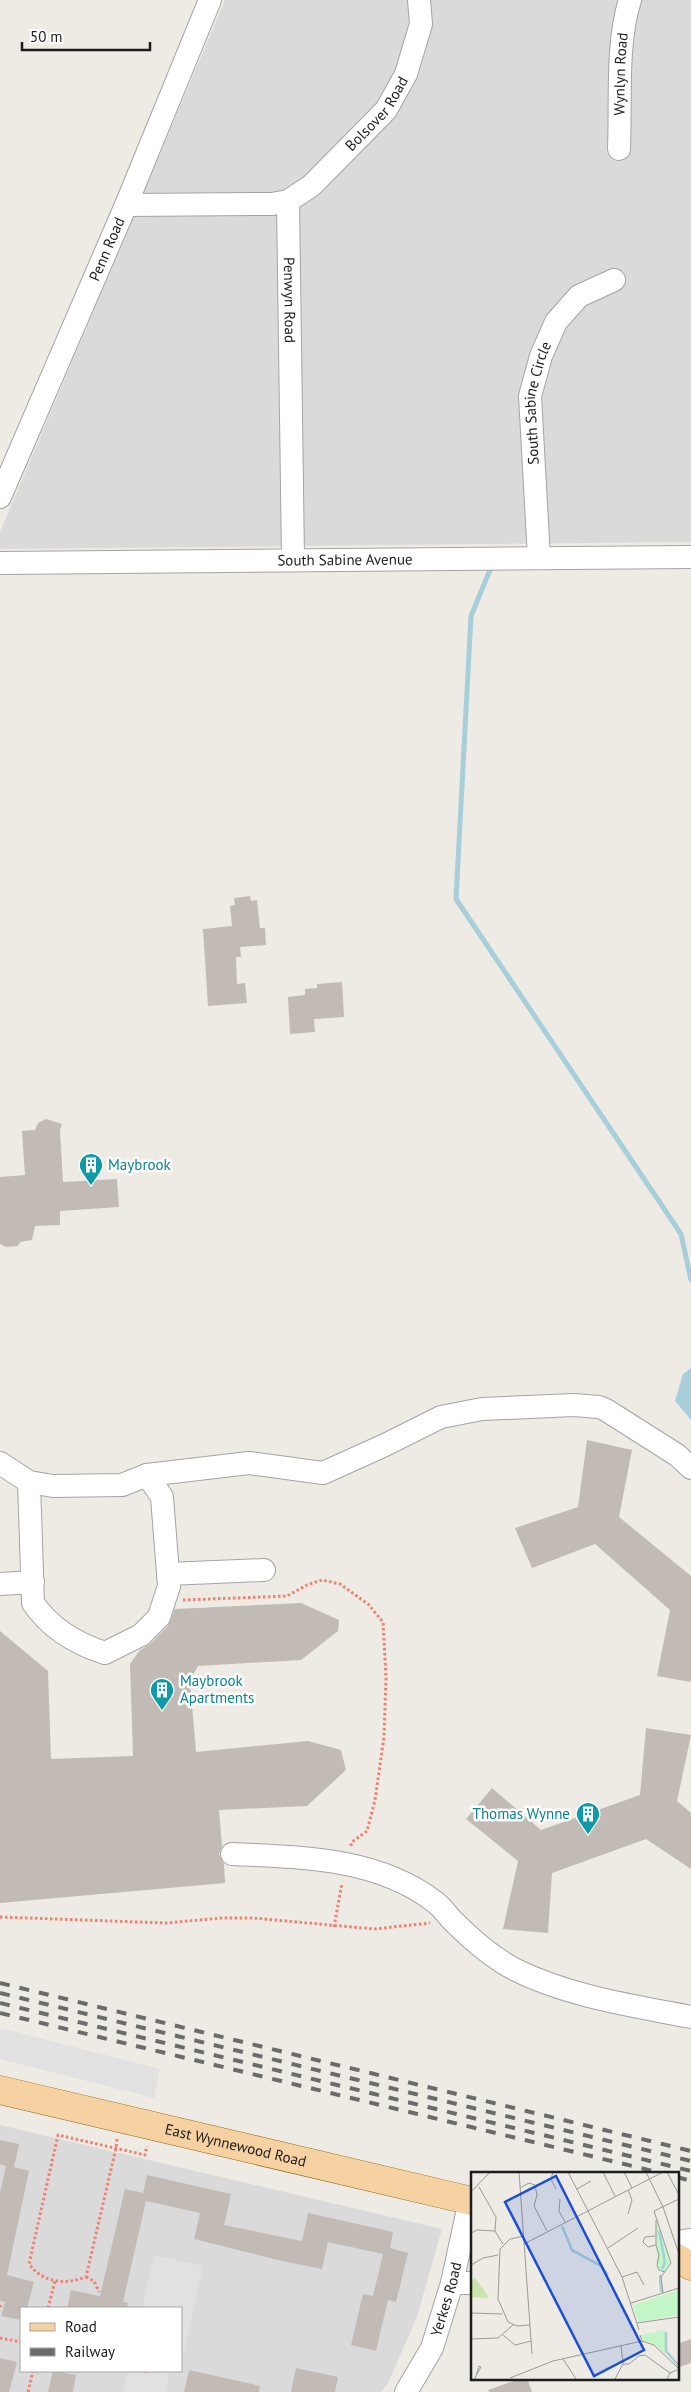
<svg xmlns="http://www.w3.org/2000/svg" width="691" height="2392" viewBox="0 0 691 2392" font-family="'PT Sans',sans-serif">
<rect width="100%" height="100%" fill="#eeebe4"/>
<g fill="#dbdada" fill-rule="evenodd">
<polygon points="225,0 691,0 691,542 0,549 0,532"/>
<path d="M0,2125L442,2229L417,2317L388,2383L381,2392H0ZM21,2308H181V2371H21Z"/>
</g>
<g fill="#e1e1e1">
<polygon points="0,2028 160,2069 154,2098 0,2059"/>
<polygon points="154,2255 203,2266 184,2354 181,2353 181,2308 142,2308"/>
<polygon points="128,2371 170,2371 165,2392 123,2392"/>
</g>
<polygon fill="#a7ced9" points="691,1368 691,1420 675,1401 683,1374"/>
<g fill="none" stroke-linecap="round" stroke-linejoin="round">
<polyline stroke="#a7ced9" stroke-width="5" points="490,570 471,616 456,899 681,1234 691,1280"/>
</g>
<g fill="#c2bab4">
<polygon points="250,896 251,901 257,900 260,928 265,928 266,945 240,947 241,957 236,957 237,984 245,983 247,1003 208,1006 203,929 232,926 230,906 235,905 234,898"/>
<polygon points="342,982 344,1017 314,1019 315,1032 290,1034 288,997 305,995 305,989 317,988 317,984"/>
<polygon points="46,1119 62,1124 60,1130 63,1182 117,1179 119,1207 60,1211 60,1225 35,1226 32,1240 20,1242 18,1246 6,1247 0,1244 0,1177 25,1175 22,1131 35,1130 38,1123"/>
<polygon points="587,1440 632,1450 619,1517 691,1576 691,1682 657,1676 670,1610 595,1544 532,1568 515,1528 578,1507"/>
<polygon points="301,1603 339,1620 338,1631 301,1660 198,1666 190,1680 196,1752 308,1741 341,1750 346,1770 307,1806 219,1810 222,1846 219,1854 224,1864 225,1883 0,1903 0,1631 48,1671 51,1759 133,1756 130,1664 139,1651 150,1644 168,1626 175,1609"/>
<polygon points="646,1728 691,1735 677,1801 691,1813 691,1869 646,1839 552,1873 548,1933 503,1929 518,1861 466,1819 492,1788 541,1830 640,1795"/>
<polygon points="0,2140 19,2144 14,2167 29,2171 7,2275 34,2282 27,2308 21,2308 21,2320 1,2316 5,2302 0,2301 0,2193 6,2166 0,2164"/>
<polygon points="147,2175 231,2194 224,2225 302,2241 308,2213 393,2232 390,2248 408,2253 396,2302 388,2300 376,2351 351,2345 363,2294 373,2296 383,2254 328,2242 322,2269 282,2261 194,2239 200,2213 146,2201 123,2302 128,2303 127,2308 67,2308 71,2290 100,2296 125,2189 143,2193"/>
<polygon points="691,2339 691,2363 677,2368 677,2344"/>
<polygon points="0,2358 17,2362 9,2392 0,2392"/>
<polygon points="296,2368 338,2377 335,2392 291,2392"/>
<polygon points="189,2370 260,2386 259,2392 184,2392"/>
<polygon points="53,2371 76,2375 73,2392 48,2392"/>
<polygon points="522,2378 527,2378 532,2392 489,2392 488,2390"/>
</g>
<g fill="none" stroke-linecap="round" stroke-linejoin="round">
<g stroke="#a4a4a4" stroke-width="24">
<g id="minor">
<path id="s1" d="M619,149C621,103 616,43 630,0"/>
<path id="s2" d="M288,201L293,559"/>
<path id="s3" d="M126,205L272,204L288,201L311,186L386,110L406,74L421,24L419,0"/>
<path id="s4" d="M0,497L126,205L210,0"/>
<path id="s5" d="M539,558L530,396L541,356L556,322L579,296L614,280"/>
<path id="s6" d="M0,563L691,557"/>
<path d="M0,1463L29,1482L53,1486L122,1485L147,1475L162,1497L169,1586L159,1617L141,1635L105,1653C77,1644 50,1628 33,1603L29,1482"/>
<polyline points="147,1475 249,1463 323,1473 385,1445 441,1417 482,1409 574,1405 599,1407 606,1410 677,1455 691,1468"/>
<polyline points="168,1574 264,1570"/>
<polyline points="0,1584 33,1582"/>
<path d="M232,1854C302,1857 378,1858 435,1902C442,1907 447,1915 453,1921C472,1940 492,1958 516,1970C568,1996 634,2006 691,2017"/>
<polyline points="677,2242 691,2240"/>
<polyline points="452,2283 472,2283"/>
<path id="s7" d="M406,2392L432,2348L452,2283L470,2200"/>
</g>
</g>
<g stroke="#8e6209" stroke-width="29">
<g id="major">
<path id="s8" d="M0,2090L472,2201"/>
<polyline points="677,2258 691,2266"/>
</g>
</g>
<g stroke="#f17f72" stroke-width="3" stroke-dasharray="2.5 2.5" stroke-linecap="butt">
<polyline points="183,1600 287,1596 307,1585 322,1580 340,1584 368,1604 383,1622 386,1678 384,1737 375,1800 367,1831 352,1842 350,1848"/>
<polyline points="0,1917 166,1923 222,1918 253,1918 374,1929 430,1923"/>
<polyline points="334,1927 342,1883"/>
<path d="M117,2139L116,2148L86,2277C65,2285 43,2283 29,2264L58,2135L145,2155L147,2146"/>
<polyline points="86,2277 94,2281 99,2292"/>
<polyline points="0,2307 1,2305"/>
<polyline points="48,2308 55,2281"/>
<polyline points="0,2338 21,2342"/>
<polyline points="145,2371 150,2372"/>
<polyline points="28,2392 33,2371"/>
</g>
<use href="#minor" stroke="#fff" stroke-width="22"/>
<use href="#major" stroke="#f6d1a1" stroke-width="28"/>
<g stroke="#6b6b6b" stroke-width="4" stroke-dasharray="10 10" stroke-linecap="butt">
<polyline points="0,1983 691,2151"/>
<polyline points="0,1993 691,2161"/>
<polyline points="0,2003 691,2171"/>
<polyline points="0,2013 661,2173"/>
<polyline points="677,2177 691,2181"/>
</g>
</g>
<defs>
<g id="building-pin" transform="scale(1.25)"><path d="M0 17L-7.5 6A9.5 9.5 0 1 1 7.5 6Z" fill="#0f9aa8" stroke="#fff"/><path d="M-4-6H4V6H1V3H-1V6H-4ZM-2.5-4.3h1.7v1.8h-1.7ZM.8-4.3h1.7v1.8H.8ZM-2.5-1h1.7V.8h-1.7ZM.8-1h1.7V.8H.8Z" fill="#fff"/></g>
</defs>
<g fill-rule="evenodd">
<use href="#building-pin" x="91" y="1165"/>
<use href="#building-pin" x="162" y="1690"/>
<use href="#building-pin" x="588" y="1814"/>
</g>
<g text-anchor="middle" stroke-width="5" stroke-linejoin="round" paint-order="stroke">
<g font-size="15" fill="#1d1d1d" stroke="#fff">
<text dy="5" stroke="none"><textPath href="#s1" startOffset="75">Wynlyn Road</textPath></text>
<text dy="5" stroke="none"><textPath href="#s3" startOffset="288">Bolsover Road</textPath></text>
<text dy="5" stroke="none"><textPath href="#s4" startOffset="270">Penn Road</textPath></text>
<text dy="5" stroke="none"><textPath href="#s2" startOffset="99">Penwyn Road</textPath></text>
<text dy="5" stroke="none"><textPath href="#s5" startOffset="156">South Sabine Circle</textPath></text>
<text dy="5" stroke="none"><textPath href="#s6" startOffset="345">South Sabine Avenue</textPath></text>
<text dy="5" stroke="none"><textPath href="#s8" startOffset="242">East Wynnewood Road</textPath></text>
<text dy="5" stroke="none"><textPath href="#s7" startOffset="102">Yerkes Road</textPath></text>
</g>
<g font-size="15" fill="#0d838f" stroke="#fff" text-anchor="start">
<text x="108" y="1170">Maybrook</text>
<text x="180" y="1686">Maybrook<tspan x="180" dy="17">Apartments</tspan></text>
<text x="570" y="1819" text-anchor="end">Thomas Wynne</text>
</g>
</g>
<g transform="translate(471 2172)">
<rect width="208" height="208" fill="#eeebe4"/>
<path d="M4,106L15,121L18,126L0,125V109Z" fill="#c8e5ac"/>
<path d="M185,48L200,91L194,100L186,96ZM207,118V143L167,150L162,133ZM194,158V182L184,172L171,168L170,163Z" fill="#c3f6c7"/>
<path fill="none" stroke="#a7ced9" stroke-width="2.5" d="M91,54L101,78L130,94L137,103M188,59L194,90L191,97M189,103L190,120M195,160V179L208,194"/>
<path fill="none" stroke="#9a9994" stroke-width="1" d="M48,0L61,182M82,0L80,7L85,17M97,0L151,105L168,158M132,0L144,24M153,0L161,16M175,0L192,35L208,82M196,0L208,23M8,15L25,45L24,59L32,72M49,16L58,11L64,13L66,23L63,34M106,17L120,9M0,20L19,0M89,27L88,39L94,50M63,34L76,59M157,42L161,28L157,18M185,48V73L188,83L186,93L188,98L194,100M0,61L6,58L24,59M53,64L39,67L29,77L27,127L37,150L46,154L59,153M184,64L174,65L172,70L177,75L185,73M53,72L192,0M137,76L167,56M0,93L12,86L27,83M190,104L192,121M151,105L166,100L173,113M190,105L200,91L183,39L208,27M160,131L208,116M0,141L31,142M166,151L208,145M32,163L44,173L60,169M169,163L171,169L183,173L208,197M0,167L27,166L42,153M92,187L105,207M152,192H158L168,184L174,183L199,201M39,206L82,189L171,169M4,207L8,194L10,195L6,202M144,207L152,192L150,173M196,207L199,201L208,197"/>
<path fill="#1d4ed8" fill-opacity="0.15" stroke="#1d4ed8" stroke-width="2.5" d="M85,4L173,178L123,204L34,30Z"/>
<rect width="208" height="208" fill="none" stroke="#1d1d1d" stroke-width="2.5"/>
</g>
<rect x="20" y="2307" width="162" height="65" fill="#ffffff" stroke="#a5a5a5"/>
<rect x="30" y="2323" width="25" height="8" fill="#f6d1a1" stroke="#a5a5a5"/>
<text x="65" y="2332" font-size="15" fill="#1d1d1d">Road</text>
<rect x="30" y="2348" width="25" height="8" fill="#6b6b6b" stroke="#a5a5a5"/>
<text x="65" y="2357" font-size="15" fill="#1d1d1d">Railway</text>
<path d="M22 42v8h128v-8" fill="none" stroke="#1d1d1d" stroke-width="2.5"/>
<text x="30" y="42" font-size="15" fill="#1d1d1d" stroke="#ffffff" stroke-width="4" paint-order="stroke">50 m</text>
</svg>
